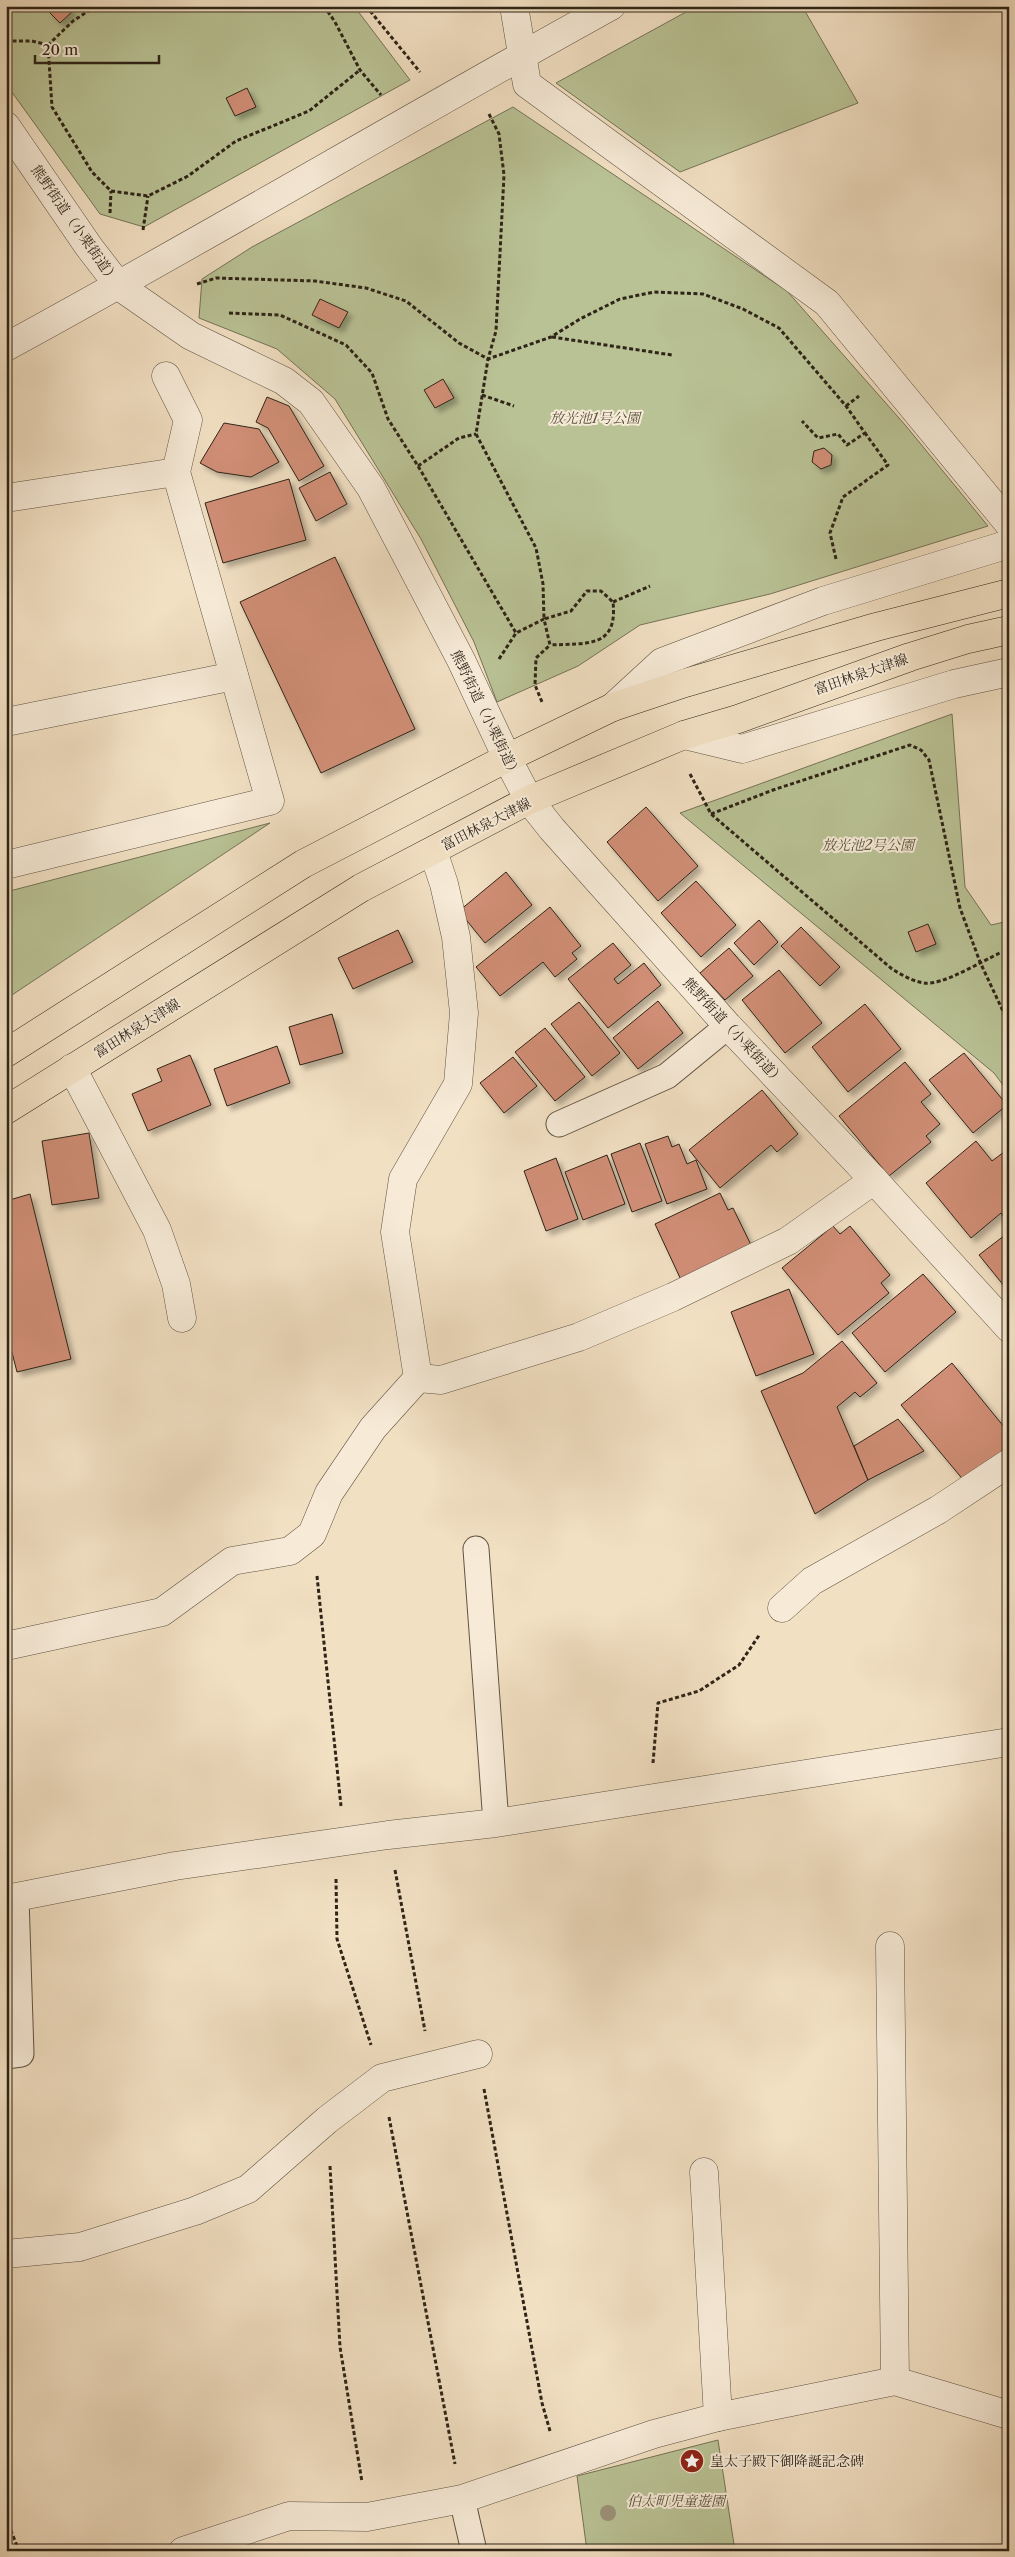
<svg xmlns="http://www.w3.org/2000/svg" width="1015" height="2557" viewBox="0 0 1015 2557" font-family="'Libre Caslon Text','Noto Serif JP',serif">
<defs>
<filter id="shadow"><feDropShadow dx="4.5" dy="4.5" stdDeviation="2.5" flood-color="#0004"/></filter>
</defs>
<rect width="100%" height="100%" fill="#f2e0c3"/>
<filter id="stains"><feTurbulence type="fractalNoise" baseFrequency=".004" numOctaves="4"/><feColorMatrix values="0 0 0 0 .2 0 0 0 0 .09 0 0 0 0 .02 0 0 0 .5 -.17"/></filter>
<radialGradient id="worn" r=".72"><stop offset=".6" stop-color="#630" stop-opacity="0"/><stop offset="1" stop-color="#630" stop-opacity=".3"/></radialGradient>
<g fill="#b9c295" stroke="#747356">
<polygon points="10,6 354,6 410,80 144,227 100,214 6,84 6,12"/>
<polygon points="697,6 802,6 858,103 680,172 556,83"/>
<polygon points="513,107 787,291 906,426 988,526 770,594 640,625 578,666 497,702 474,642 421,539 335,399 277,349 199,318 202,279 252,247"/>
<polygon points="952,714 965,887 991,925 1009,921 1009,1093 994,1073 680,813"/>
<polygon points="270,823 6,999 6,892"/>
<polygon points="718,2440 735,2551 587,2551 577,2476"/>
</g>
<g fill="#d08e76" stroke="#2e2417" filter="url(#shadow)">
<polygon points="54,6 68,6 73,11 60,23 49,12"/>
<polygon points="247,88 256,107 235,116 226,98"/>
<polygon points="320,299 348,312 339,328 312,315"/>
<polygon points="443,379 454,398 435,408 424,390"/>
<polygon points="267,397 289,406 324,466 299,481 268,428 256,422"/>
<polygon points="224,423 259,429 279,462 251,477 217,472 200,463"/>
<polygon points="824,448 832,455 831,465 821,469 812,462 814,451"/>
<polygon points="330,472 347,504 316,521 299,488"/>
<polygon points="289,479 306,540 223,563 205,503"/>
<polygon points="335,557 415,729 321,773 240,602"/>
<polygon points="646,807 698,866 658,901 607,842"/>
<polygon points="506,872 532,905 485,943 459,911"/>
<polygon points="696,881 736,925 701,957 661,913"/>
<polygon points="550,907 581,946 572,953 577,959 555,977 543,962 500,996 476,967"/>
<polygon points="759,920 778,942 754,965 734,943"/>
<polygon points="928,924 936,944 916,952 908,932"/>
<polygon points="801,927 840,967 820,986 781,946"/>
<polygon points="398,930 413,962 353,989 338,958"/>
<polygon points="613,943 631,965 614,979 618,984 644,963 661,985 608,1028 568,979"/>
<polygon points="729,948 753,976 725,1000 700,973"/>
<polygon points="779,970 822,1023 785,1053 742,1000"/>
<polygon points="658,1001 683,1033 638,1069 613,1038"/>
<polygon points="579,1002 620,1053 592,1076 551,1024"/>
<polygon points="865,1004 901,1049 848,1092 812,1047"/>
<polygon points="332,1014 343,1053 300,1065 289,1027"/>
<polygon points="545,1028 585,1077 555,1101 515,1052"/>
<polygon points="277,1046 290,1083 227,1106 214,1069"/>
<polygon points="964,1053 1007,1105 973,1133 929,1080"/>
<polygon points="190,1055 211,1105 148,1131 132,1094 162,1081 157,1069"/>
<polygon points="513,1057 537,1086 504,1113 480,1083"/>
<polygon points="905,1062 931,1094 921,1102 940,1124 926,1136 931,1142 889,1176 839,1116"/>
<polygon points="762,1090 798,1134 777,1152 771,1145 720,1188 689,1150"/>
<polygon points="89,1133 99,1198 52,1205 42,1141"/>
<polygon points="668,1136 672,1147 679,1144 687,1164 696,1160 707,1189 667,1204 645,1144"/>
<polygon points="976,1141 992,1161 1004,1152 1009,1159 1009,1217 1006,1220 1001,1213 971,1238 926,1183"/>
<polygon points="640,1143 662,1201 632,1212 611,1154"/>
<polygon points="607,1155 625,1204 583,1220 565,1172"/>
<polygon points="556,1158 578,1219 546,1231 524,1171"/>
<polygon points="720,1193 728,1210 733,1208 753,1249 682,1282 655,1224"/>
<polygon points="30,1194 71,1359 17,1372 6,1329 6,1201"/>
<polygon points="833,1226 840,1234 850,1226 890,1275 881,1283 889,1293 838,1335 782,1268"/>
<polygon points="1009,1232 1009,1292 979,1255"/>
<polygon points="923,1274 956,1312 885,1372 852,1333"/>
<polygon points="789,1289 814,1354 756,1376 731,1312"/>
<polygon points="842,1341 877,1383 860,1397 855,1392 837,1407 868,1480 815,1514 761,1391 803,1373"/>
<polygon points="952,1363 1009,1433 1009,1445 965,1482 901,1405"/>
<polygon points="898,1419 924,1451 868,1480 854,1446"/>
</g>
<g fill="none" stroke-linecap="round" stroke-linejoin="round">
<g stroke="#5f5342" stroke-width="27">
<g id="service">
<polyline points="559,1124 667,1076 728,1026"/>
<polyline points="476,1549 496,1823"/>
<polyline points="6,2056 21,2054 16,1897"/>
<polyline points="462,2499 474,2551"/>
</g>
</g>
<g stroke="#5f5342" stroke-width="29">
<g id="minor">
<polyline points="514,6 527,84 827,303 1009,524"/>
<polyline points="6,126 89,247 119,286"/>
<polyline points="6,498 176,472"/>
<polyline points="613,707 662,662 823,601 1009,544"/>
<polyline points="6,722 234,676"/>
<polyline points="684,735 742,749 954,684 1009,672"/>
<polyline points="529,800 552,829 728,1026 874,1180 1009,1328"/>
<polyline points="6,865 270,801 176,472 188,420 166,376"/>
<polyline points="72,1068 157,1230 176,1284 182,1318"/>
<polyline points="418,1378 441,1380 579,1337 673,1297 788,1241 874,1180"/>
<polyline points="782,1608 812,1581 938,1510 1009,1463"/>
<polyline points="6,1646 162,1612 232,1561 290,1551 312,1534 329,1493 373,1428 418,1378 395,1232 403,1179 458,1084 464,1013 456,937 444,884 433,851"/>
<polyline points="6,1899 175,1866 388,1835 496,1823 1009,1742"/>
<polyline points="890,1946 895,2381"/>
<polyline points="704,2172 718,2417"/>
<polyline points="6,2254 80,2247 195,2211 248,2189 327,2120 382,2078 478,2054"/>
<polyline points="183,2551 289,2516 367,2517 462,2499 654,2434 718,2417 895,2381 1009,2415"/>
</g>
</g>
<g stroke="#5f5342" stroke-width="29">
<g id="tertiary">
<polyline points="119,286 191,336 284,381 311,402 371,488 461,660 507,758 529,800"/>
<path d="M6,347C210,236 408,118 611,6"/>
</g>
</g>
<g stroke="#2e2417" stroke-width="29">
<g id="primary">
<polyline points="6,1053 303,864 507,758 613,707 685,683 876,627 1009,593"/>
<polyline points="6,1110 361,888 529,800 684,735 738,719 910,657 968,639 1009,630"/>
</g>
</g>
<g stroke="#2e2417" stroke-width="3" stroke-dasharray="4 2.5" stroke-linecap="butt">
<polyline points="96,6 73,21 48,45 52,107 92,172 111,191 148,196 188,176 236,141 309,111 360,70"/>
<polyline points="324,6 335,22 360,70 381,95"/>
<polyline points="366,6 420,72"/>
<polyline points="6,41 32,41 48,45"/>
<path d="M489,114L499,134L504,175L496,331L488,359L476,434L536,548L543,584L544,619L571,611L587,591H601L613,602C618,649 586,643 550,645"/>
<polyline points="110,213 111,191"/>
<polyline points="143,230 148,196"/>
<polyline points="197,284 216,278 315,281 366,288 406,301 459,343 488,359 551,337 580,319 620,299 654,292 703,294 743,309 779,328 846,406 865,433 847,445 838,434 818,438 802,421"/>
<polyline points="229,313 280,315 346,345 372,373 388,419 418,466 516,633"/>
<polyline points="552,337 672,355"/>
<polyline points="482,395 514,406"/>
<polyline points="846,406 859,396"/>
<polyline points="418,466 459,438 476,434"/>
<polyline points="836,559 830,533 843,497 888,465 865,433"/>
<polyline points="613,602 650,586"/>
<polyline points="499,659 516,633 544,619 550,645 536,658 535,685 542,702"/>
<path d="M690,774L711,814L892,969C902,975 912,981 924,983C942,986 982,961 1000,953"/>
<polyline points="711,814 773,790 910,745 921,750 929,760 960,908 980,962 1009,1024"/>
<polyline points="317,1576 341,1806"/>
<polyline points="653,1763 658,1703 699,1691 739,1665 760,1634"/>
<polyline points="395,1870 425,2031"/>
<polyline points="336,1879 337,1939 371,2045"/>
<polyline points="484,2089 542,2403 550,2431"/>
<polyline points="389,2117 455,2464"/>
<polyline points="330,2166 340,2347 362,2482"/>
<polyline points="6,2518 19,2551"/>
</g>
<use href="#service" stroke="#f7ebd8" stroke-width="25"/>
<use href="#minor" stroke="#f7ebd8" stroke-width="28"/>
<use href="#tertiary" stroke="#f7ebd8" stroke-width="28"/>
<use href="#primary" stroke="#f2e0c3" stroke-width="28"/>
</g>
<circle fill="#9d9279" cx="608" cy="2513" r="8"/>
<defs>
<g id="sight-disc" transform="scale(1.25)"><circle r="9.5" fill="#8f2418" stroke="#f7ebd8"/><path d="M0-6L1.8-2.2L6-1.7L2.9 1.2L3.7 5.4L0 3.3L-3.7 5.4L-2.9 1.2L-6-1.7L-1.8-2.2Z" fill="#fff"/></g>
</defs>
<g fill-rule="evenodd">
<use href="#sight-disc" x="692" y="2461"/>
</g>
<g text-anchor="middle" stroke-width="4" stroke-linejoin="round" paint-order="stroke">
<g font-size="14" fill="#2e2417" stroke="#f7ebd8">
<text transform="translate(75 224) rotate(55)" y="5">熊野街道（小栗街道）</text>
<text transform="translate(861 674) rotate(-19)" y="5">富田林泉大津線</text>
<text transform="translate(486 714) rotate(64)" y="5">熊野街道（小栗街道）</text>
<text transform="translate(486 824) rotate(-27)" y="5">富田林泉大津線</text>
<text transform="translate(137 1028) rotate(-32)" y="5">富田林泉大津線</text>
<text transform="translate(734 1031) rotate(47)" y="5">熊野街道（小栗街道）</text>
</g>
<g font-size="14" font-style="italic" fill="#58533d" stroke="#f7ebd8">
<text x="595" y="423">放光池1号公園</text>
<text x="868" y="850">放光池2号公園</text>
<text x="676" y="2506">伯太町児童遊園</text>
</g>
<g font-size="14" fill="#2e2417" stroke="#f7ebd8" text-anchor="start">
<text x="710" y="2466">皇太子殿下御降誕記念碑</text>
</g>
</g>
<rect width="1015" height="2557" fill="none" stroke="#f2e0c3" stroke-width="25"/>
<rect x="8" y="8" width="1000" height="2542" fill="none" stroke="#2e2417" stroke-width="2.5"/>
<rect x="12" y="12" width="990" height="2532" fill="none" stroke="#2e2417"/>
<path d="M35 55v8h124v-8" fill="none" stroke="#2e2417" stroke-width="2.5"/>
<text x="42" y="55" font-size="15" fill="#2e2417" stroke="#f7ebd8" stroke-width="4" paint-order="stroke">20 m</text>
<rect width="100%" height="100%" filter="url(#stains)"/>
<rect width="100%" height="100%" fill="url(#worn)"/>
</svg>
